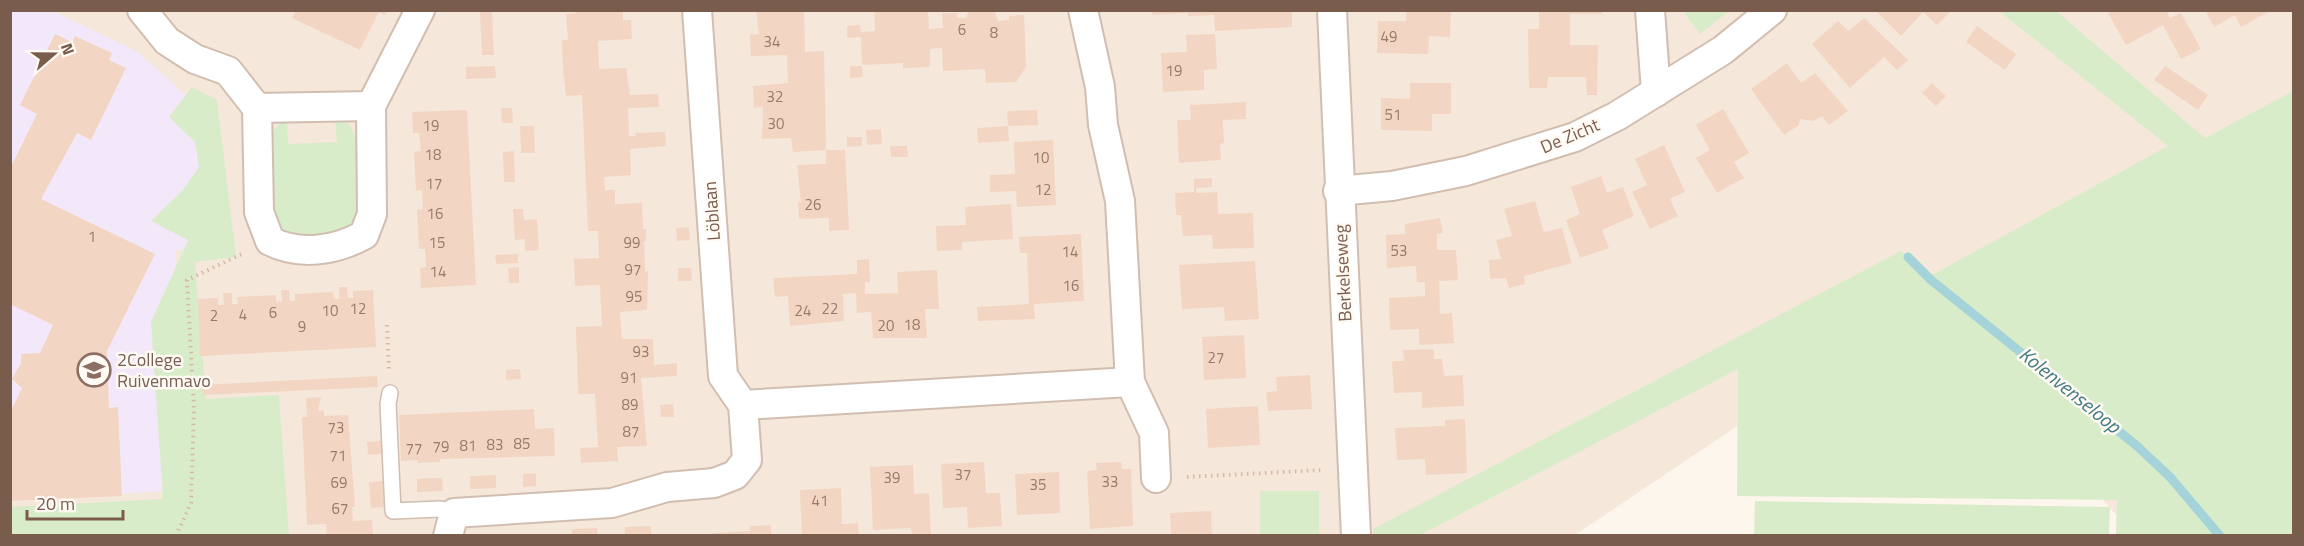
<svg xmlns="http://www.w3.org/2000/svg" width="2304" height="546" viewBox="0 0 2304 546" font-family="'Titillium Web',sans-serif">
<rect width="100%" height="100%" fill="#fdf6ec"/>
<polygon fill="#f5e8da" points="10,11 2293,11 2293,535 2133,535 1930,297 1575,535 11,535"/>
<polygon fill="#f3e8fa" points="11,11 53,11 138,52 211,118 218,247 176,250 180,490 11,501"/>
<g fill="#d8ecc9">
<polygon points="1683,11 1729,11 1700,34"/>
<polygon points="1999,11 2056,11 2205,138 2293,91 2293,535 2116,535 2117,500 1737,496 1738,369 1420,535 1373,535 1373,529 1901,251 1930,276 2168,146"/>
<polygon points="192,87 217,100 236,257 195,262 206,399 279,395 289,535 11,536 11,507 163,499 151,322 188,240 151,221 183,190 199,167 195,142 169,117"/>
<path d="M335,117L349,124L356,138L360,210L353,227C328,234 304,239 279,232L272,217L270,135L280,123L287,121L288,144L337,142Z"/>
<rect x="1260" y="491" width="59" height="44"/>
<polygon points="1755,501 2110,507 2109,535 1754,535"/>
</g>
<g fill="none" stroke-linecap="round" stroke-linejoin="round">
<polyline stroke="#a5d3da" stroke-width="9" points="1908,257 1931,280 2137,446 2170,477 2220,536"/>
</g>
<g fill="#f3d5c3">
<polygon points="296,10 388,10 385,15 379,12 360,50 292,18"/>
<polygon points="577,10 623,10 623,20 631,20 632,39 598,41 599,69 626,68 630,95 658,94 659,107 628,108 629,136 636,136 635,133 665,132 666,146 630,149 631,175 604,177 605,190 615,190 615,204 642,203 643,229 646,229 646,241 644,241 645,272 648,271 647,310 620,312 622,339 653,339 654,365 677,363 677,376 641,378 647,446 617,447 618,461 581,463 580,448 598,447 595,394 578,394 576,327 602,326 600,285 575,286 574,259 599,258 598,231 588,231 582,95 566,96 563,71 562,40 568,40 566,14 577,13"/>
<polygon points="756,10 804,10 805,52 824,51 826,150 793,152 791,138 762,139 763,107 754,108 753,86 788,83 787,55 751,56 750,35 759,34"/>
<polygon points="874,10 928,10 929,29 943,28 942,13 957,13 957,18 966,18 969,11 994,10 998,21 1009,20 1009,16 1024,15 1026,67 1016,82 986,83 985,69 943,71 942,48 930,49 930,67 903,68 903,63 862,65 861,37 847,38 847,26 860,25 861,32 875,31"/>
<polygon points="1152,10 1292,10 1292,27 1215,31 1214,15 1188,16 1188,13 1152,15"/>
<polygon points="1406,10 1451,10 1450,37 1429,36 1428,54 1377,53 1378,21 1406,21"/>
<polygon points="1539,10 1602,10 1602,14 1570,14 1570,45 1598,45 1597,95 1587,95 1586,77 1548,77 1547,88 1529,88 1528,29 1539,29"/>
<polygon points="1875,10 1949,10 1950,12 1937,25 1923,12 1901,36"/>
<polygon points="2113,10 2166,10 2170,18 2181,13 2201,49 2181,59 2163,25 2126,45 2108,13"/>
<polygon points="2205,10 2272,10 2241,27 2235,15 2214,27"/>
<polygon points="480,11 492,11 494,55 482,55"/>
<polygon points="1864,18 1908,60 1897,70 1884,57 1850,88 1812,44 1838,21 1849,31"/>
<polygon points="1977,26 2016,54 2005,70 1966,42"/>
<polygon points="55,34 72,42 75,36 112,53 109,60 126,68 91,140 77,133 41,199 155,254 107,351 109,408 118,407 122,496 10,501 10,413 22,388 12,379 21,363 21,354 40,353 53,325 10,304 10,169 37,114 20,105"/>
<polygon points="1215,34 1217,69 1204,70 1204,90 1163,92 1161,53 1187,52 1186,35"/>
<polygon points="1787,63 1801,83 1815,73 1848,111 1829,125 1822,116 1814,121 1800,119 1799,125 1784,135 1751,89"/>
<polygon points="495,66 496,78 466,79 466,67"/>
<polygon points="850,66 862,66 863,77 850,78"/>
<polygon points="2165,66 2208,95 2198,110 2154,80"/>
<polygon points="1410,83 1451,83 1451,114 1432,114 1432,131 1381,130 1381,98 1410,99"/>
<polygon points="1932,83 1946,96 1936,106 1922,93"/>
<polygon points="1246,102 1246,119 1223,120 1224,143 1220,144 1221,160 1179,163 1177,120 1191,120 1190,105"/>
<polygon points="501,108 512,108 513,123 502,123"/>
<polygon points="1723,109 1749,153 1734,162 1744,178 1717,193 1696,158 1710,150 1696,125"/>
<polygon points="467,110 476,285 421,288 420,268 426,267 425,249 419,249 417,210 423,209 422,190 416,191 414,152 421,151 419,133 413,133 412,112"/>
<polygon points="1037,110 1038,125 1008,126 1007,111"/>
<polygon points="520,126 534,126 535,153 521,153"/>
<polygon points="1008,126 1009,141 978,143 977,128"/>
<polygon points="881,129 882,144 867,145 866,130"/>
<polygon points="847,137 862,137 862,146 847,147"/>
<polygon points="1053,140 1056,205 1017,207 1016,191 990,192 990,175 1015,174 1014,142"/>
<polygon points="1664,145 1685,192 1670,199 1678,216 1650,229 1632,192 1647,185 1635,159"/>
<polygon points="890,146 907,146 908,157 891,157"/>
<polygon points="826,150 845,150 849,230 829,231 829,218 799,219 798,202 801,202 797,165 826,164"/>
<polygon points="514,151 515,182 504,182 503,152"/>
<polygon points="1601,176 1607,193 1623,187 1634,216 1602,230 1609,248 1580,258 1566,220 1580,214 1571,187"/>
<polygon points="1212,178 1212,187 1196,188 1197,193 1217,192 1218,214 1253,213 1254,248 1213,249 1212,235 1183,236 1181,215 1176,215 1175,193 1194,192 1194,179"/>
<polygon points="1535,201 1544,232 1562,228 1572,263 1524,276 1525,284 1509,288 1506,278 1490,279 1489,260 1501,259 1496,240 1512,236 1504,209"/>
<polygon points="1011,204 1013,239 962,242 962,250 937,251 936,226 966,225 965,207"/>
<polygon points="513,209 523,209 524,220 537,219 539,250 525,251 525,239 515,240"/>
<polygon points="1440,218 1443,233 1437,234 1437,250 1456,250 1458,280 1439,281 1440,314 1452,313 1454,343 1419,345 1419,329 1390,330 1389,298 1425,296 1425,282 1417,282 1416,266 1387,268 1386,235 1405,234 1405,224"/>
<polygon points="689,227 690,240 677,241 676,228"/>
<polygon points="1081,234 1084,301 1034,304 1035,319 978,321 977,307 1029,304 1027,253 1020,253 1019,237"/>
<polygon points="518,254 518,263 496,264 495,255"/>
<polygon points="869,259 870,282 865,282 865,294 898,293 897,272 937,270 939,309 925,309 927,338 873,338 871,312 857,313 856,293 843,294 844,321 790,326 788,296 775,297 773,278 857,274 857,260"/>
<polygon points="1255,261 1259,319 1225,321 1224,307 1182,309 1179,265"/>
<polygon points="519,267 519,283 509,283 508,268"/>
<polygon points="678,268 691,268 692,281 678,281"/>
<polygon points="339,287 347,287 348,298 353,298 353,291 373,290 376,347 200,356 198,299 218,298 218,305 224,305 223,293 232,293 232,304 238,304 237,297 256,296 276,295 276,302 282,301 281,290 289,290 290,301 295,301 295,294 333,292 334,299 339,299"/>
<polygon points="1244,335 1246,378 1204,380 1202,337"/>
<polygon points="1434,349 1434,359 1442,359 1444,376 1463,375 1464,406 1422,408 1422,392 1394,393 1392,361 1404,361 1403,350"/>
<polygon points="520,369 521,379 506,380 506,370"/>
<polygon points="1310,375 1312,409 1268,411 1266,392 1277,391 1276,377"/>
<polygon points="377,376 378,387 203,395 202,385"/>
<polygon points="321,397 318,411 324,410 324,416 348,415 355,507 352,507 353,521 372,520 373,536 327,536 326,524 307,525 302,417 307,417 306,398"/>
<polygon points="673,404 674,417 661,417 660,405"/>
<polygon points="1258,406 1260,445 1208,448 1206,409"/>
<polygon points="534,409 535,429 554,428 555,456 440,459 440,462 417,463 418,460 401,461 399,415"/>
<polygon points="1465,419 1467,473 1426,475 1425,459 1397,460 1395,428 1445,426 1445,420"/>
<polygon points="381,441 381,454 368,455 367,442"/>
<polygon points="984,462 986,493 1000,493 1002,526 968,528 967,507 943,508 941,464"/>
<polygon points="1121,462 1122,469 1131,469 1133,526 1090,529 1087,471 1097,470 1096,463"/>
<polygon points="913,465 914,494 929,493 931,536 912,536 911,528 873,530 870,467"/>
<polygon points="1059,472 1060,513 1017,515 1015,474"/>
<polygon points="536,473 536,486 523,487 523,474"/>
<polygon points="496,475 496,488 470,489 470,476"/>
<polygon points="430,478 442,478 443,491 417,492 417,479"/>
<polygon points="383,481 384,507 371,508 369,482"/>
<polygon points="841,488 842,524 858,523 859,536 802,536 800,490"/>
<polygon points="1211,511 1212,536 1171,536 1170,513"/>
<polygon points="771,525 771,536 713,536 713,533 750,531 750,526"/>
<polygon points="651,526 651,536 625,536 625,527"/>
<polygon points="597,528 598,536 572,536 572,529"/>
</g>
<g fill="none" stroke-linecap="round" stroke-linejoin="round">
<g stroke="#d1beb0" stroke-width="18">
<polyline id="lane" points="390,393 388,404 393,511 440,509 454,513"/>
</g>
<g stroke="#d1beb0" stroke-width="32">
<g id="street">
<path d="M142,10L167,41L195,59L228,71L257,108L259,212L270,241C300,256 334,251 364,235L372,214L371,106L420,10"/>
<polyline points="1083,10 1100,87 1103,125 1120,201 1130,382 1154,433 1156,478"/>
<polyline points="1332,10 1356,536"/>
<polyline points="1650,10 1656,92"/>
<polyline points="257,108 371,106"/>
<polyline points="1338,191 1392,186 1466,171 1575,137 1617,116 1723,50 1772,10"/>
<polyline points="743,405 1130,382"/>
<polyline points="448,536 454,513 612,503 667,487 714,483 735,475 747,460 743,405 723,376 697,10"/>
</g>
</g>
<g stroke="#d9b8a5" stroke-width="4" stroke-dasharray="1.5 4.5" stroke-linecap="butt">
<polyline points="387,325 389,372"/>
<polyline points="1187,477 1323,470"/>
<polyline points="176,536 191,503 194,408 187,280 242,254"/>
</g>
<use href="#lane" stroke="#fff" stroke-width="15"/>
<use href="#street" stroke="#fff" stroke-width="28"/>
</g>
<defs>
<g id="school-ring" transform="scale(1.725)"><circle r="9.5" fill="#fffaf3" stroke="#8d6e63" stroke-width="1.5"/><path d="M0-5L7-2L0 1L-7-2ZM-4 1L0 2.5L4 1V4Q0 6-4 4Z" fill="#8d6e63"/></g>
</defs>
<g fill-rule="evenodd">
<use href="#school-ring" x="94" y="370"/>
</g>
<g text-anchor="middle" stroke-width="5" stroke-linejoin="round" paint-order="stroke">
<g font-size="15" fill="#987a6a">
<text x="962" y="35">6</text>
<text x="994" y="38">8</text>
<text x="1389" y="42">49</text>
<text x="772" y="47">34</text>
<text x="1174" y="76">19</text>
<text x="775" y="102">32</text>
<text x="1393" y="120">51</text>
<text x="776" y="129">30</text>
<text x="431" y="131">19</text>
<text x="433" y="160">18</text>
<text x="1041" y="163">10</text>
<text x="434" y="189">17</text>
<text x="1043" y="195">12</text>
<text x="813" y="210">26</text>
<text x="435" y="219">16</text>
<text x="92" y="242">1</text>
<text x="437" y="248">15</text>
<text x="632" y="248">99</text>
<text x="1399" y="256">53</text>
<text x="1070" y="257">14</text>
<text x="633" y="275">97</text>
<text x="438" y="277">14</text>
<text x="1071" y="291">16</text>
<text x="634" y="302">95</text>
<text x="358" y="314">12</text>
<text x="830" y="314">22</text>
<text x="330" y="316">10</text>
<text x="803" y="316">24</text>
<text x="273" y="318">6</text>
<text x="243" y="320">4</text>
<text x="214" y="321">2</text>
<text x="912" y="330">18</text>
<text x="886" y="331">20</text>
<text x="302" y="332">9</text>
<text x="641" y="357">93</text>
<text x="1216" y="363">27</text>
<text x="629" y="383">91</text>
<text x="630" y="410">89</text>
<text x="336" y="433">73</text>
<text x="631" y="437">87</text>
<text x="522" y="449">85</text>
<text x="495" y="450">83</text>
<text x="468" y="451">81</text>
<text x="441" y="452">79</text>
<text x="414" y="454">77</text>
<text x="338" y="461">71</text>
<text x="963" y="480">37</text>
<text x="892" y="483">39</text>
<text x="1110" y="487">33</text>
<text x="339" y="488">69</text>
<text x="1038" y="490">35</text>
<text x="820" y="506">41</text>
<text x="340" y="514">67</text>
</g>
<g font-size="18" fill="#7a5c4d" stroke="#fffaf3">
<text transform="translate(1570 136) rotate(-23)" y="6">De Zicht</text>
<text transform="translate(712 211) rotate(-94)" y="6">Löblaan</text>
<text transform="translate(1343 273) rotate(-93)" y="6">Berkelseweg</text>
</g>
<g font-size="18" fill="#785e54" stroke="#fffaf3" text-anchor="start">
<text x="117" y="366">2College<tspan x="117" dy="21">Ruivenmavo</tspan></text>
</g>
<g font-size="20" font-style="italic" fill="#437c86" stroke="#fffaf3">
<text transform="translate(2070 390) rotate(39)" y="7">Kolenvenseloop</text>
</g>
</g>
<rect width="2304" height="546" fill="none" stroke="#7a5c4d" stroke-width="24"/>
<g transform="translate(54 54) rotate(70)" stroke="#fffaf3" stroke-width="4.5" paint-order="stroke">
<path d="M0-4.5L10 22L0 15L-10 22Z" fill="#7a5c4d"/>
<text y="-9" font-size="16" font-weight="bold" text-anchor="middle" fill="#7a5c4d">N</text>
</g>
<path d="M27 510v9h96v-9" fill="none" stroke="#7a5c4d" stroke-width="3"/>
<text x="36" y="510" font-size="18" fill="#7a5c4d" stroke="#fffaf3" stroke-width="4.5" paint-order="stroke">20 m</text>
</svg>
